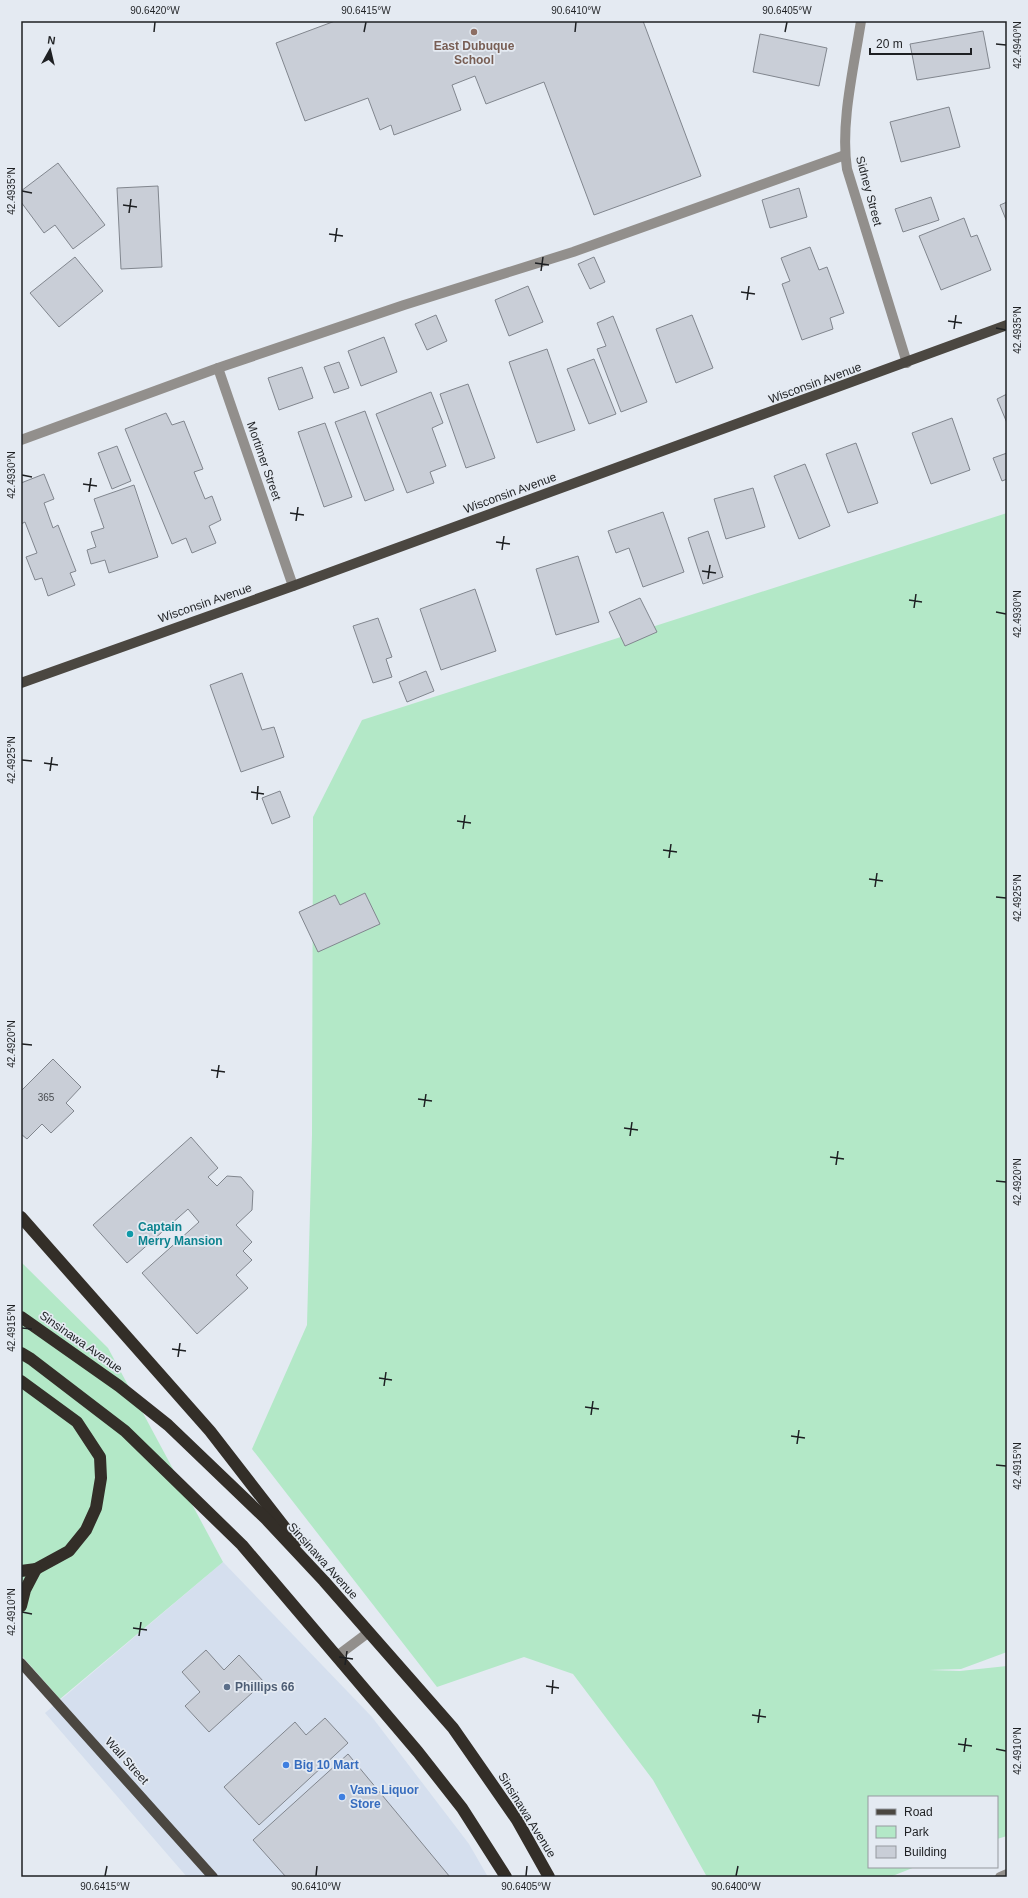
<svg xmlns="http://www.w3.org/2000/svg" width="1028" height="1898" viewBox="0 0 1028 1898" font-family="Helvetica,sans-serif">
<rect width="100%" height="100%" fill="#e4eaf2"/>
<polygon fill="#d5dfee" points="223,1562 372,1717 469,1844 488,1877 187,1877 45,1713"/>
<g fill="#b3e8c7">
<polygon points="1007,513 1007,1652 961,1669 929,1670 960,1671 1007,1666 1007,1836 997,1839 997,1797 869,1797 869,1867 915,1867 890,1877 707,1877 653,1780 573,1674 524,1657 437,1687 252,1449 307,1325 312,1135 313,817 362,720"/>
<polygon points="21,1262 108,1348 223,1562 60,1699 21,1655"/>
</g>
<g fill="#c9ced7" stroke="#81868e">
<polygon points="335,21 643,21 701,176 594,215 544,82 486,104 475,76 452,85 461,110 394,135 391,125 380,130 368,98 305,121 276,43"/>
<polygon points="983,31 990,68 917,80 910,44"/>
<polygon points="760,34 827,48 819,86 753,72"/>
<polygon points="949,107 960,147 901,162 890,122"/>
<polygon points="58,163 105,225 73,249 55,225 44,233 21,202 21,191"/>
<polygon points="158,186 162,267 121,269 117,188"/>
<polygon points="799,188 807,217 770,228 762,200"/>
<polygon points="931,197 939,220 903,232 895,209"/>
<polygon points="1007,202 1007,222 1000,205"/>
<polygon points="964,218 971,237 977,235 991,270 941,290 919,236"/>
<polygon points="810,247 819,270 827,267 844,313 830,318 833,329 802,340 782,284 790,281 781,258"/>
<polygon points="75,257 103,291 59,327 30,293"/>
<polygon points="594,257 605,282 590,289 578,264"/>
<polygon points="528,286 543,322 509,336 495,300"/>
<polygon points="436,315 447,341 427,350 415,324"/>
<polygon points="692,315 713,368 676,383 656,329"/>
<polygon points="613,316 647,402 621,412 597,349 606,346 597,323"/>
<polygon points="384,337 397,372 361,386 348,351"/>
<polygon points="547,349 575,430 537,443 509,362"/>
<polygon points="594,359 616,414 589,424 567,369"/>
<polygon points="339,362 349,388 334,393 324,367"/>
<polygon points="302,367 313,398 279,410 268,378"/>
<polygon points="468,384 495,458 466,468 440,394"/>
<polygon points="431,392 443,423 432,428 446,466 430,472 434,483 407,493 376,414"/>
<polygon points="1007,394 1007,423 997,399"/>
<polygon points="365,411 394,490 365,501 335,422"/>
<polygon points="166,413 172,425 184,421 203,469 194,472 205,499 212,496 221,520 209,526 216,543 192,553 186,538 172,544 125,429"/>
<polygon points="952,418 970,470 931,484 912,433"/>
<polygon points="325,423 352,497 324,507 298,432"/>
<polygon points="856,443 878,503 848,513 826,454"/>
<polygon points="117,446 131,481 112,489 98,453"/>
<polygon points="1007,453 1007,479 1002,481 993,458"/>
<polygon points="805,464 830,526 799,539 774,476"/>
<polygon points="44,474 54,499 44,503 53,528 58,525 76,571 70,573 75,585 48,596 42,578 35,580 26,557 37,553 25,522 21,524 21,483"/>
<polygon points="134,485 158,557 109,573 105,560 91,564 87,550 96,547 91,532 104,528 94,499"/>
<polygon points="753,488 765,527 726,539 714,499"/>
<polygon points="663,512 684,572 643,587 629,548 616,553 608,531"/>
<polygon points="708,531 723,577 703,584 688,538"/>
<polygon points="578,556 599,622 556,635 536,569"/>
<polygon points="475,589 496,651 441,670 420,609"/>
<polygon points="640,598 657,632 625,646 609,612"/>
<polygon points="378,618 392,657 386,659 392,677 373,683 353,626"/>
<polygon points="426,671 434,691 407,702 399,682"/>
<polygon points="242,673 262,730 274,727 284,757 241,772 210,685"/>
<polygon points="280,791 290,817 272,824 262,798"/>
<polygon points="365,893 380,924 318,952 299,912 335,895 340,905"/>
<polygon points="53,1059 81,1087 66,1103 74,1111 51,1133 42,1124 27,1139 21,1134 21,1091"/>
<polygon points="191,1137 218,1168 208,1177 217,1186 227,1176 241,1177 253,1191 252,1210 236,1225 252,1242 243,1251 252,1260 236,1275 248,1288 197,1334 142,1273 199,1222 188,1209 127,1263 93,1225"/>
<polygon points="206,1650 224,1670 239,1655 264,1682 209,1732 185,1706 200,1692 182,1672"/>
<polygon points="325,1718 348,1743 259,1825 224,1787 295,1722 306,1735"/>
<polygon points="348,1754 450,1877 286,1877 253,1840"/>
</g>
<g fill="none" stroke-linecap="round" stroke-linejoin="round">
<g stroke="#928f8c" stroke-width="10">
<path d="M861,21C854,67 840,124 847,169L907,363"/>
<polyline points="218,368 293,586"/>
<polyline points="21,440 218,368 404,305 573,252 845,155"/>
<polyline points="337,1656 369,1632"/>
<polyline points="1000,1877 1007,1874"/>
</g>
<g stroke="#4b4741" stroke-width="10">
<polyline points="21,683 293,586 1007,325"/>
<polyline points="21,1663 213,1877"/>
</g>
<g stroke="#332e28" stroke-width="12">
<polyline points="21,1217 210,1431 296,1542"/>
<polyline points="21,1317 119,1386 168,1425 266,1519 324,1581 453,1728 517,1820 549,1877"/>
<polyline points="21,1353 31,1359 125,1431 242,1545 418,1752 462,1808 506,1877"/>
<polyline points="21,1381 77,1422 100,1457 101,1478 96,1508 86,1530 69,1551 36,1569 21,1571"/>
<polyline points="21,1606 25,1590 36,1569"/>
</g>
</g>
<path fill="none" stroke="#1e2023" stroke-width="1.5" d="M154,32L155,22M364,32L366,22M575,32L576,22M785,32L787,22M996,44L1006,45M22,191L32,193M123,205L137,207M129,213L131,199M329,234L343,236M335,242L337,228M535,263L549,265M541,271L543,257M741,292L755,294M747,300L749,286M948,321L962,323M996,328L1006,330M954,329L956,315M22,475L32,477M83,484L97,486M89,492L91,478M290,513L304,515M296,521L298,507M496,542L510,544M502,550L504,536M702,571L716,573M708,579L710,565M909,600L922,602M914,608L916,594M996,612L1006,614M22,760L32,761M44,763L58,765M50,771L52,757M251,792L264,794M257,800L258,786M457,821L471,823M463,829L465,815M663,850L677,852M669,858L671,844M869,879L883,881M875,887L877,873M996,897L1006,898M22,1044L32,1045M211,1070L225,1072M217,1078L219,1065M418,1099L432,1101M424,1107L426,1094M624,1128L638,1130M630,1136L632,1122M830,1157L844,1159M836,1165L838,1151M996,1181L1006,1182M22,1328L32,1329M172,1349L186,1351M178,1357L180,1343M379,1378L392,1380M384,1386L386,1372M585,1407L599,1409M591,1415L593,1401M791,1436L805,1438M797,1444L799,1430M996,1465L1006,1466M22,1612L32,1614M133,1628L147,1630M139,1636L141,1622M339,1657L353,1659M345,1665L347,1651M546,1686L559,1688M552,1694L553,1680M752,1715L766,1717M758,1723L760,1709M958,1744L972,1746M996,1749L1006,1751M964,1752L966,1738M105,1876L107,1866M316,1876L317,1866M526,1876L527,1866M736,1876L738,1866"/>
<circle fill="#8d6e63" stroke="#e4eaf2" stroke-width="1.5" cx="474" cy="32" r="4"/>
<circle fill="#0f9aa8" stroke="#e4eaf2" stroke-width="1.5" cx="130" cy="1234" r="4"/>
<circle fill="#5c6f8a" stroke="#e4eaf2" stroke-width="1.5" cx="227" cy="1687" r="4"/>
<g fill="#3f7fe0" stroke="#e4eaf2" stroke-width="1.5">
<circle cx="286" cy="1765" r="4"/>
<circle cx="342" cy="1797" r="4"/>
</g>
<g text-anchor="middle" stroke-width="3.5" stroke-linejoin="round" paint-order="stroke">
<g font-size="10" fill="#494c50">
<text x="46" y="1101">365</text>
</g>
<g font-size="12" font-weight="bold" fill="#785e54" stroke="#e4eaf2">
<text x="474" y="50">East Dubuque<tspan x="474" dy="14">School</tspan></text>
</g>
<g font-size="12" fill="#1e2023" stroke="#e4eaf2">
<text transform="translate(869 191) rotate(75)" y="4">Sidney Street</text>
<text transform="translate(815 383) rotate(-20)" y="4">Wisconsin Avenue</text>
<text transform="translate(264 461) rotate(71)" y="4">Mortimer Street</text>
<text transform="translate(510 493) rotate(-20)" y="4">Wisconsin Avenue</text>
<text transform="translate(205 603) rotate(-19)" y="4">Wisconsin Avenue</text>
<text transform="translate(81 1342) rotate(35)" y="4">Sinsinawa Avenue</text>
<text transform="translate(323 1561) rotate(48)" y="4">Sinsinawa Avenue</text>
<text transform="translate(127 1761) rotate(48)" y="4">Wall Street</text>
<text transform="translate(527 1815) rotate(58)" y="4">Sinsinawa Avenue</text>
</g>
<g font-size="12" font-weight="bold" fill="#0d838f" stroke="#e4eaf2" text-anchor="start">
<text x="138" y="1231">Captain<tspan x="138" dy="14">Merry Mansion</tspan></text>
</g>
<g font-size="12" font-weight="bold" fill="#4e5e75" stroke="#e4eaf2" text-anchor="start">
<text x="235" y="1691">Phillips 66</text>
</g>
<g font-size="12" font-weight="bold" fill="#366cbe" stroke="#e4eaf2" text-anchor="start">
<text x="294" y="1769">Big 10 Mart</text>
<text x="350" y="1794">Vans Liquor<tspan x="350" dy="14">Store</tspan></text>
</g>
</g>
<rect width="1028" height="1898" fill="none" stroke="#e4eaf2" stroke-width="44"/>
<rect x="868" y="1796" width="130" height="72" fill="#e4eaf2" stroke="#95999f"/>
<rect x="876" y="1809" width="20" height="6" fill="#4b4741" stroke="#95999f"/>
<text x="904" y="1816" font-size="12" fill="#1e2023">Road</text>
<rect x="876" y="1826" width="20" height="12" fill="#b3e8c7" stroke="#95999f"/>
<text x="904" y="1836" font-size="12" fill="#1e2023">Park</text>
<rect x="876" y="1846" width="20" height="12" fill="#c9ced7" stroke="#95999f"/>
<text x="904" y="1856" font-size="12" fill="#1e2023">Building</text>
<g transform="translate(50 50) rotate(8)" stroke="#e4eaf2" stroke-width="3" paint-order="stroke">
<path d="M0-3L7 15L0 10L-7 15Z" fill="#1e2023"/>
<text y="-6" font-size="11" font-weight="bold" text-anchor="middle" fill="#1e2023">N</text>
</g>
<path d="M870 48v6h101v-6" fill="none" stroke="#1e2023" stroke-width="2"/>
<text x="876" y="48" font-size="12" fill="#1e2023" stroke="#e4eaf2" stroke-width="3" paint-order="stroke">20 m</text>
<rect x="22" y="22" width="984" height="1854" fill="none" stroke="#1e2023" stroke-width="1.5"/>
<g font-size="10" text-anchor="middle" fill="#1e2023">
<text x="155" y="14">90.6420°W</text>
<text x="366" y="14">90.6415°W</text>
<text x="576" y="14">90.6410°W</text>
<text x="787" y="14">90.6405°W</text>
<text transform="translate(1017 45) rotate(-90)" y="4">42.4940°N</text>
<text transform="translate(11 191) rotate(-90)" y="4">42.4935°N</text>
<text transform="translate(1017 330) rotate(-90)" y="4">42.4935°N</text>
<text transform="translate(11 475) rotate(-90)" y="4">42.4930°N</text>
<text transform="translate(1017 614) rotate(-90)" y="4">42.4930°N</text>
<text transform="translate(11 760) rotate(-90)" y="4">42.4925°N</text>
<text transform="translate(1017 898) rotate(-90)" y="4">42.4925°N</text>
<text transform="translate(11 1044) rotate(-90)" y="4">42.4920°N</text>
<text transform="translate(1017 1182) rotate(-90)" y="4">42.4920°N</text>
<text transform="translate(11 1328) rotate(-90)" y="4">42.4915°N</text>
<text transform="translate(1017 1466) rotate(-90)" y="4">42.4915°N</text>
<text transform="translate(11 1612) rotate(-90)" y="4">42.4910°N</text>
<text transform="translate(1017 1751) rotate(-90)" y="4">42.4910°N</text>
<text x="105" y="1890">90.6415°W</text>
<text x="316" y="1890">90.6410°W</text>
<text x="526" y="1890">90.6405°W</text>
<text x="736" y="1890">90.6400°W</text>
</g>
</svg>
